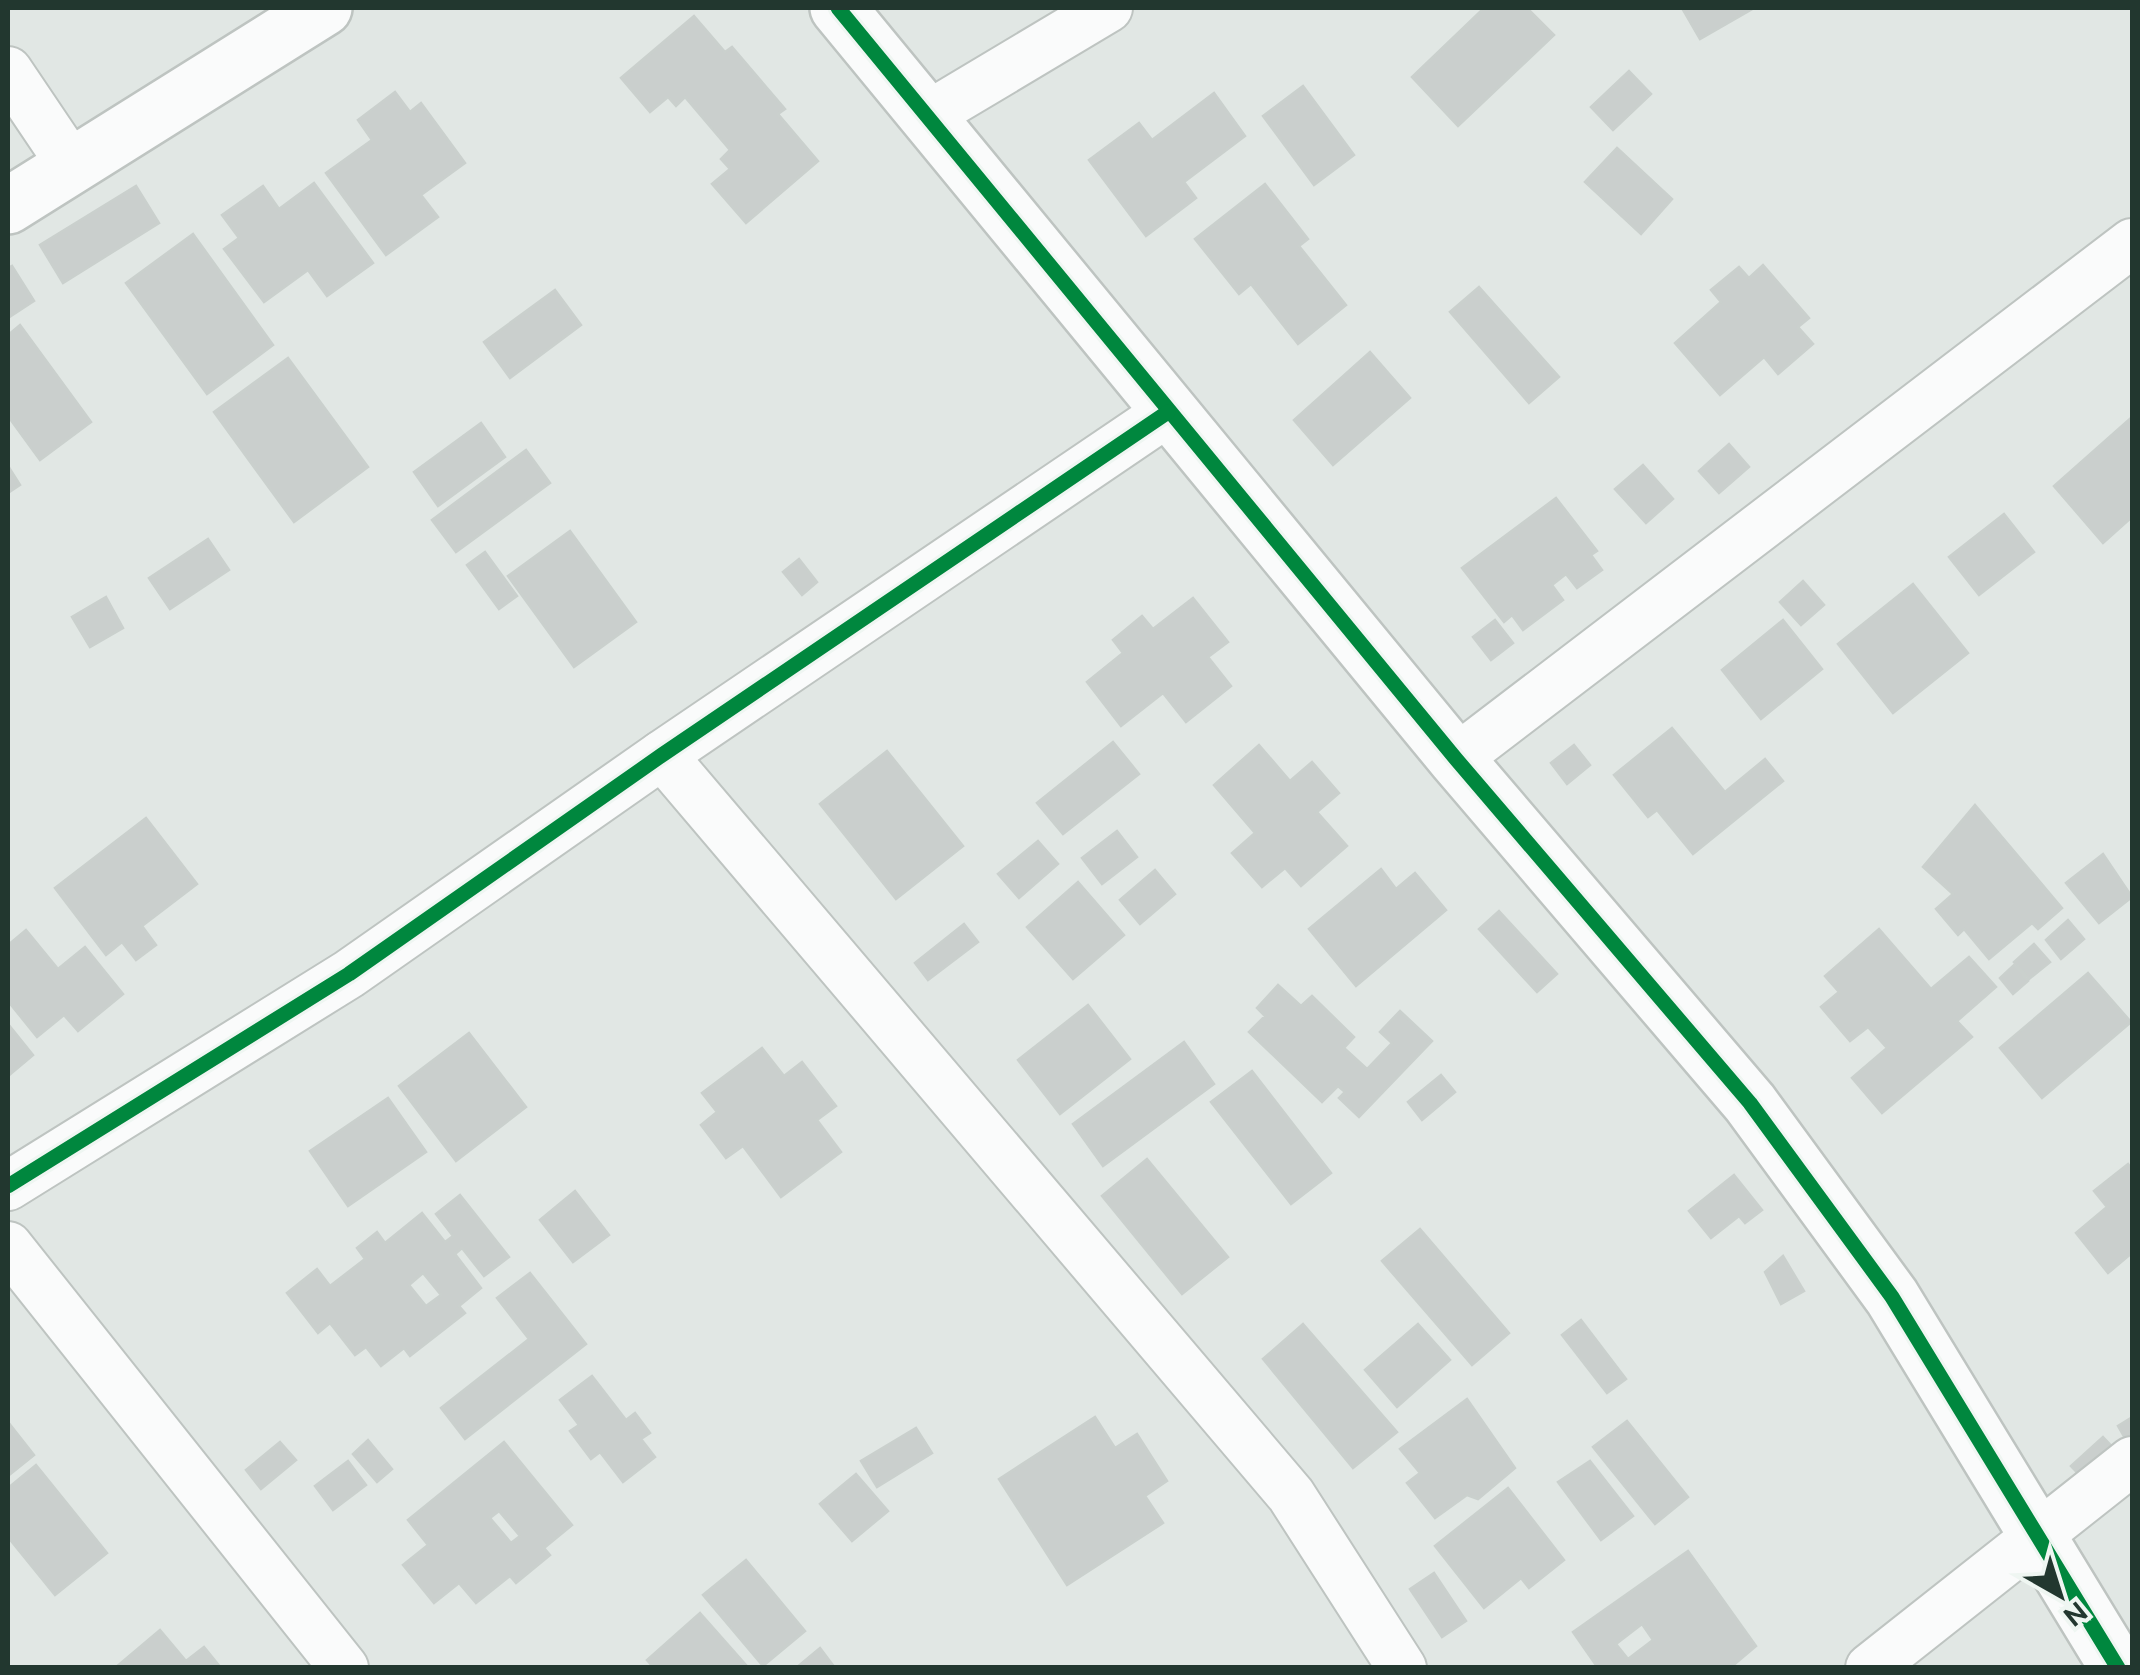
<svg xmlns="http://www.w3.org/2000/svg" width="2140" height="1675" viewBox="0 0 2140 1675" font-family="Ubuntu,sans-serif">
<rect width="100%" height="100%" fill="#e1e7e4"/>
<g fill="#cacfcd" stroke="#cad0cd" stroke-width="2.5" fill-rule="evenodd">
<polygon points="1484,8 1527,8 1554,35 1458,126 1412,77"/>
<polygon points="1682,8 1754,8 1700,39"/>
<polygon points="694,16 725,52 732,47 785,109 778,114 818,161 746,223 712,184 730,169 721,159 730,150 685,97 676,106 668,97 650,112 621,78"/>
<polygon points="1629,71 1651,94 1613,130 1591,107"/>
<polygon points="1303,86 1354,155 1314,185 1263,116"/>
<polygon points="395,92 410,112 421,103 465,163 421,195 438,217 386,255 326,173 372,140 358,120"/>
<polygon points="1214,93 1245,136 1184,182 1196,198 1146,236 1089,160 1139,123 1152,140"/>
<polygon points="1617,148 1672,199 1641,234 1585,182"/>
<polygon points="314,183 373,263 327,296 308,270 264,302 224,249 239,238 222,215 263,186 279,209"/>
<polygon points="1265,184 1308,239 1299,246 1346,305 1298,344 1251,284 1239,294 1195,239"/>
<polygon points="136,186 159,223 63,283 40,245"/>
<polygon points="193,234 273,345 207,394 126,283"/>
<polygon points="1763,265 1809,318 1798,327 1813,344 1778,374 1764,357 1720,395 1675,343 1721,302 1711,290 1739,267 1749,278"/>
<polygon points="12,266 34,301 8,318 8,268"/>
<polygon points="1479,287 1559,377 1529,403 1450,312"/>
<polygon points="555,290 581,325 510,378 484,342"/>
<polygon points="20,325 91,422 40,460 8,416 8,335"/>
<polygon points="1370,352 1410,398 1333,465 1294,420"/>
<polygon points="288,358 368,467 294,522 214,412"/>
<polygon points="2132,417 2132,517 2103,543 2054,486"/>
<polygon points="481,423 505,457 438,506 414,472"/>
<polygon points="1729,444 1749,467 1719,493 1699,471"/>
<polygon points="526,450 550,483 456,552 432,520"/>
<polygon points="1643,465 1673,499 1646,523 1615,489"/>
<polygon points="8,466 20,485 8,493"/>
<polygon points="1556,498 1597,551 1591,555 1602,570 1577,588 1566,574 1552,585 1563,600 1523,630 1512,615 1504,622 1462,568"/>
<polygon points="2004,514 2034,552 1979,595 1949,557"/>
<polygon points="570,531 636,622 574,667 508,576"/>
<polygon points="208,539 229,570 170,609 149,578"/>
<polygon points="485,552 517,596 499,609 467,565"/>
<polygon points="799,559 817,582 802,595 783,572"/>
<polygon points="1803,581 1824,605 1801,625 1780,602"/>
<polygon points="1913,584 1968,653 1893,713 1838,644"/>
<polygon points="106,597 123,628 90,647 72,617"/>
<polygon points="1193,598 1228,642 1208,657 1231,686 1186,722 1163,693 1121,726 1087,682 1123,653 1113,640 1142,616 1153,629"/>
<polygon points="1495,620 1513,643 1491,660 1473,637"/>
<polygon points="1783,620 1822,669 1761,719 1722,670"/>
<polygon points="1672,728 1725,792 1765,759 1783,781 1693,854 1657,810 1648,817 1614,775"/>
<polygon points="1113,742 1139,774 1063,834 1037,803"/>
<polygon points="1259,745 1290,781 1312,762 1339,793 1317,812 1347,846 1301,886 1285,868 1262,887 1232,853 1255,833 1214,785"/>
<polygon points="1574,745 1590,765 1567,784 1551,763"/>
<polygon points="887,751 963,846 896,899 820,804"/>
<polygon points="1975,805 2062,908 2038,929 2032,923 1989,959 1964,929 1958,935 1936,909 1953,894 1923,867"/>
<polygon points="146,818 197,884 142,926 156,945 136,960 122,942 106,955 55,888"/>
<polygon points="1117,831 1137,857 1102,884 1082,858"/>
<polygon points="1038,841 1058,864 1019,898 998,874"/>
<polygon points="2103,854 2132,897 2099,923 2066,883"/>
<polygon points="1381,869 1396,889 1415,873 1446,910 1356,986 1309,929"/>
<polygon points="1155,870 1175,894 1140,924 1120,900"/>
<polygon points="1078,882 1124,935 1073,979 1027,927"/>
<polygon points="1499,911 1557,974 1537,992 1479,929"/>
<polygon points="2068,920 2084,939 2061,959 2046,940"/>
<polygon points="964,924 978,942 928,980 915,963"/>
<polygon points="1879,929 1931,989 1969,957 1996,987 1957,1021 1972,1037 1882,1113 1852,1078 1887,1048 1868,1027 1850,1041 1821,1007 1839,992 1825,976"/>
<polygon points="26,930 58,969 85,947 123,994 78,1031 64,1015 37,1037 8,1001 8,945"/>
<polygon points="2034,944 2050,962 2029,979 2014,962"/>
<polygon points="2014,965 2028,981 2013,994 2000,978"/>
<polygon points="2088,973 2131,1022 2042,1098 2000,1048"/>
<polygon points="1278,985 1301,1006 1312,996 1354,1037 1344,1048 1367,1069 1392,1043 1380,1032 1400,1011 1432,1041 1359,1117 1339,1098 1345,1092 1338,1086 1322,1102 1249,1032 1265,1016 1257,1008"/>
<polygon points="1088,1005 1130,1059 1060,1114 1018,1060"/>
<polygon points="8,1024 33,1055 8,1076"/>
<polygon points="469,1033 526,1107 456,1161 399,1086"/>
<polygon points="1184,1042 1214,1084 1103,1166 1073,1124"/>
<polygon points="762,1048 784,1076 802,1062 836,1106 817,1120 841,1152 781,1197 743,1146 726,1158 701,1125 717,1112 702,1093"/>
<polygon points="1252,1071 1331,1173 1291,1204 1211,1102"/>
<polygon points="1441,1075 1455,1092 1422,1120 1408,1102"/>
<polygon points="388,1098 426,1152 348,1206 310,1151"/>
<polygon points="1147,1159 1228,1257 1182,1294 1102,1196"/>
<polygon points="2128,1164 2132,1170 2132,1253 2108,1273 2076,1233 2107,1207 2094,1191"/>
<polygon points="1734,1175 1762,1210 1745,1223 1739,1216 1711,1238 1689,1211"/>
<polygon points="575,1191 609,1235 573,1262 540,1220"/>
<path d="M460,1195L509,1257L484,1276L462,1248L455,1254L481,1288L459,1306L465,1313L410,1356L404,1348L381,1366L366,1347L355,1355L330,1323L318,1333L287,1293L317,1269L330,1286L365,1259L357,1248L377,1232L385,1243L422,1213L445,1242L453,1236L436,1214ZM423,1273L441,1295L426,1306L409,1285Z"/>
<polygon points="1420,1229 1509,1333 1472,1365 1382,1261"/>
<polygon points="1783,1256 1804,1291 1781,1304 1765,1272"/>
<polygon points="530,1273 586,1344 465,1439 441,1408 529,1339 497,1298"/>
<polygon points="1581,1320 1626,1379 1607,1393 1562,1335"/>
<polygon points="1303,1324 1397,1432 1353,1468 1263,1359"/>
<polygon points="1418,1324 1450,1360 1397,1407 1365,1370"/>
<polygon points="592,1376 626,1420 635,1413 650,1433 641,1439 655,1457 623,1482 600,1452 591,1459 570,1431 579,1425 560,1400"/>
<polygon points="1467,1399 1515,1468 1478,1499 1467,1495 1435,1518 1407,1483 1420,1473 1400,1449"/>
<polygon points="1095,1417 1115,1448 1137,1434 1167,1481 1145,1496 1163,1523 1067,1585 999,1479"/>
<polygon points="2131,1418 2132,1445 2130,1447 2118,1426"/>
<polygon points="1627,1421 1688,1497 1655,1524 1593,1447"/>
<polygon points="8,1422 34,1455 8,1476"/>
<polygon points="916,1428 932,1453 877,1487 861,1461"/>
<polygon points="2103,1437 2120,1455 2088,1484 2071,1466"/>
<polygon points="368,1440 392,1469 377,1482 353,1454"/>
<polygon points="280,1442 296,1460 261,1489 246,1470"/>
<path d="M504,1442L572,1525L544,1548L550,1555L516,1583L510,1576L476,1603L459,1583L434,1603L403,1565L428,1545L408,1520ZM499,1511L520,1536L511,1543L490,1518Z"/>
<polygon points="348,1461 366,1485 333,1510 315,1486"/>
<polygon points="1590,1461 1633,1516 1601,1540 1558,1482"/>
<polygon points="36,1465 107,1553 55,1595 8,1537 8,1488"/>
<polygon points="856,1474 888,1511 852,1541 820,1504"/>
<polygon points="1508,1488 1564,1560 1529,1588 1521,1578 1484,1608 1435,1546"/>
<path d="M1688,1551L1756,1646L1730,1668H1598L1573,1632ZM1642,1624L1653,1640L1628,1659L1616,1644Z"/>
<polygon points="746,1560 805,1631 763,1666 703,1595"/>
<polygon points="1434,1573 1466,1621 1442,1637 1410,1589"/>
<polygon points="700,1613 746,1665 654,1668 647,1660"/>
<polygon points="160,1630 186,1661 204,1647 221,1668 115,1668"/>
<polygon points="820,1648 835,1668 796,1668"/>
</g>
<g fill="none" stroke-linecap="round" stroke-linejoin="round">
<g stroke="#bec4c1" stroke-width="52">
<g id="street">
<polyline points="8,71 70,163"/>
<polyline points="927,116 1108,8"/>
<polyline points="662,755 1291,1495 1402,1668"/>
<polyline points="1456,759 2132,243"/>
<polyline points="8,1186 349,974 662,755 1168,412"/>
<polyline points="8,1246 344,1668"/>
<polyline points="1870,1668 2132,1461"/>
</g>
</g>
<g stroke="#bec4c1" stroke-width="60">
<g id="secondary">
<polyline points="838,8 1456,759 1750,1103 1892,1297 2118,1668"/>
<polyline points="8,206 324,8"/>
</g>
</g>
<use href="#street" stroke="#fafbfb" stroke-width="48"/>
<use href="#secondary" stroke="#fafbfb" stroke-width="55"/>
<g stroke="#eff6f2" stroke-width="21">
<g id="cycleway">
<polyline points="838,8 1456,759 1750,1103 1892,1297 2118,1668"/>
<polyline points="8,1186 349,974 662,755 1168,412"/>
</g>
</g>
<use href="#cycleway" stroke="#00873e" stroke-width="15"/>
</g>
<rect width="2140" height="1675" fill="none" stroke="#22372f" stroke-width="20"/>
<g transform="translate(2060 1595) rotate(141)" stroke="#eff6f2" stroke-width="8" paint-order="stroke">
<path d="M0-8L18 38L0 25L-18 38Z" fill="#22372f"/>
<text y="-15" font-size="28" font-weight="bold" text-anchor="middle" fill="#22372f">N</text>
</g>
</svg>
